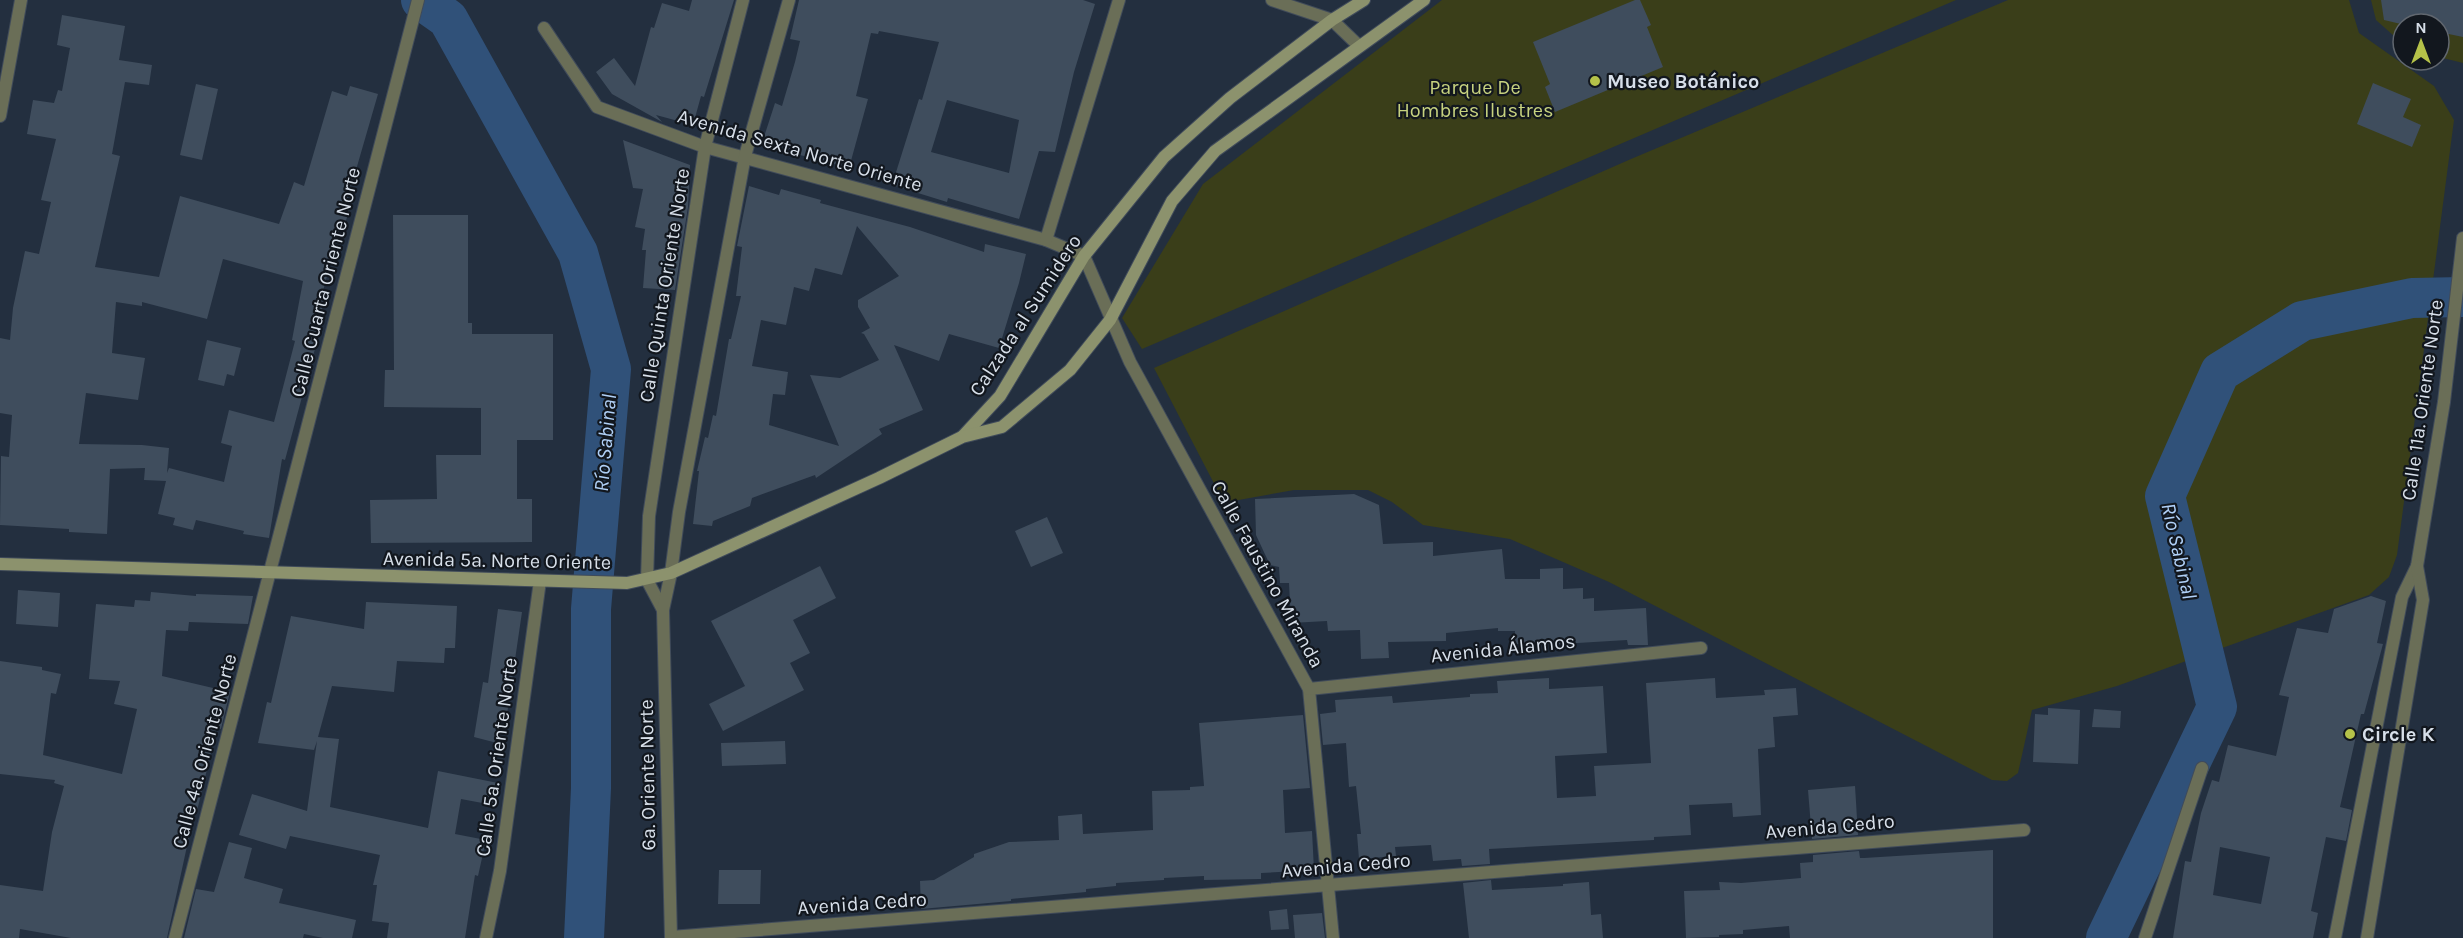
<svg xmlns="http://www.w3.org/2000/svg" width="2463" height="938" viewBox="0 0 2463 938" font-family="Karla,sans-serif">
<rect width="100%" height="100%" fill="#232f3f"/>
<g fill="#3a3e19">
<polygon points="1442,0 1956,0 1142,349 1122,318 1203,184"/>
<polygon points="2008,0 2349,0 2359,33 2434,86 2454,120 2397,555 2389,577 2369,595 2117,686 2032,710 2018,773 2007,781 1992,780 1609,582 1510,539 1423,525 1392,502 1368,490 1294,490 1233,501 1225,500 1220,495 1154,368 1631,159"/>
<polygon points="2371,0 2463,0 2463,63 2439,57 2439,24 2403,24 2403,44 2376,20"/>
</g>
<g fill="none" stroke-linecap="round" stroke-linejoin="round">
<g stroke="#305179" stroke-width="40">
<polyline points="421,0 448,19 578,253 611,369 591,609 591,788 584,938"/>
<polyline points="2106,938 2217,707 2165,496 2220,372 2302,321 2412,298 2463,297"/>
</g>
</g>
<g fill="#3f4d5d" fill-rule="evenodd">
<polygon points="692,0 734,0 704,97 701,96 693,125 656,115 662,122 612,94 596,72 614,58 635,86 651,27 654,28 662,3 689,11"/>
<path d="M799,0H1083L1095,4L1074,72L1055,152L1039,151L1019,219L948,198L947,202L892,185L919,99L922,100L939,42L879,31L878,34L871,33L856,96L868,99L849,168L800,155L801,152L763,140L775,103L782,106L795,62L800,41L790,39ZM947,100L1019,120L1009,173L931,152Z"/>
<polygon points="1635,0 1640,0 1651,25 1647,27 1663,67 1555,112 1545,87 1550,84 1533,42"/>
<polygon points="2381,0 2463,0 2463,37 2439,32 2439,24 2401,24 2384,20"/>
<path d="M62,15L125,26L119,60L152,65L149,85L125,82L112,154L120,156L95,267L159,277L180,196L279,224L294,182L304,186L332,91L347,96L350,86L378,94L347,201L352,203L343,229L340,228L323,291L325,292L316,345L285,460L282,459L269,538L243,534L244,531L196,520L193,530L173,525L175,518L158,514L166,481L144,480L145,468L110,469L107,534L69,532V529L0,525L1,456L9,457L12,415L0,413V338L10,340L13,308L25,251L39,254L51,202L41,200L56,139L27,134L33,100L54,103L58,90L62,91L70,48L57,45ZM223,259L303,281L292,340L295,341L274,422L229,410L221,443L232,446L224,482L169,468L167,473L169,448L142,445L79,444L86,393L138,400L145,358L112,353L116,302L142,306V302L207,319Z"/>
<polygon points="2373,83 2411,99 2403,117 2421,125 2412,147 2357,124"/>
<polygon points="196,84 218,89 202,160 180,155"/>
<polygon points="623,140 690,165 688,207 675,290 643,288 646,250 642,250 645,229 635,227 643,189 633,188"/>
<path d="M749,186L779,195L781,189L821,200L820,203L910,227L984,252L985,244L1026,254L1019,283L999,348L949,334L939,361L894,345L923,410L879,429L882,434L816,478L815,475L752,498L750,506L713,521L712,526L693,524L699,471H697L705,437L708,438L713,415L716,416L729,339H731L741,296H736L742,247L737,246ZM857,226L899,276L858,300V307L870,328L861,333L864,334L879,360L840,378L810,375L839,446L769,425L773,394L785,395L788,372L752,366L761,320L786,325L794,287L809,291L815,268L842,275Z"/>
<polygon points="393,215 468,215 468,323 472,323 472,334 553,334 553,440 517,440 517,499 532,499 532,542 371,543 370,500 437,499 436,455 481,455 481,408 384,407 385,370 394,370"/>
<polygon points="207,340 241,348 234,376 227,374 224,386 198,380"/>
<polygon points="1354,494 1379,505 1383,544 1433,542 1433,556 1502,549 1505,579 1540,579 1540,569 1563,568 1563,589 1583,588 1583,599 1594,598 1594,611 1646,608 1648,645 1628,645 1627,640 1561,644 1514,644 1515,631 1498,631 1498,628 1446,633 1446,641 1388,642 1389,658 1361,659 1360,630 1328,631 1327,621 1291,623 1289,583 1280,583 1279,567 1270,565 1256,535 1255,499"/>
<polygon points="1047,517 1063,553 1031,567 1015,531"/>
<polygon points="820,566 836,598 793,620 810,653 790,663 804,690 723,731 709,704 745,686 711,621"/>
<polygon points="18,590 60,593 58,627 16,624"/>
<polygon points="151,592 196,596 196,594 253,596 248,624 189,622 188,631 166,630 162,676 230,692 221,729 217,728 196,815 194,814 167,938 71,938 20,929 19,938 0,938 0,885 43,891 52,832 64,786 54,783 55,780 0,774 0,661 42,667 42,670 61,674 56,694 51,693 43,755 122,774 137,709 114,704 120,681 89,679 96,604 134,607 135,600 150,601"/>
<path d="M2371,596L2386,601L2377,643L2383,644L2364,714H2361L2340,807L2352,810L2346,841L2326,837L2311,911L2318,913L2313,938H2173L2185,861L2191,862L2201,813L2212,780L2219,782L2228,745L2276,756L2289,697L2279,695L2297,628L2328,633L2334,609ZM2220,847L2270,857L2261,904L2213,895Z"/>
<polygon points="366,602 457,606 455,648 445,648 444,663 397,661 394,692 332,686 318,737 339,739 330,807 428,828 438,771 498,783 493,805 461,799 455,834 486,840 478,876 475,875 465,938 387,938 389,923 372,921 377,885 373,885 380,855 290,836 286,849 239,835 252,794 307,811 317,741 314,750 258,743 267,702 271,703 291,616 364,629"/>
<polygon points="498,609 522,612 506,721 502,720 497,743 474,737 483,682 488,683"/>
<polygon points="1549,678 1549,689 1603,686 1607,753 1555,756 1557,798 1596,796 1594,766 1651,763 1646,683 1715,678 1716,698 1765,695 1764,690 1796,688 1798,715 1773,717 1775,747 1758,749 1761,815 1733,817 1732,803 1689,805 1691,835 1654,837 1654,840 1489,849 1490,864 1462,866 1461,859 1433,861 1431,845 1395,847 1396,856 1359,859 1357,834 1361,834 1356,786 1349,787 1346,743 1323,745 1320,714 1336,712 1335,700 1392,696 1393,703 1470,697 1470,694 1498,693 1497,681"/>
<polygon points="2048,708 2080,710 2078,764 2033,762 2035,714 2048,715"/>
<polygon points="2094,709 2121,711 2120,728 2092,727"/>
<polygon points="1303,715 1310,788 1283,790 1285,833 1312,831 1314,870 1261,873 1261,879 1204,880 1204,876 1164,878 1164,880 1116,883 1116,886 1086,889 1086,892 1011,899 1011,901 921,909 920,881 934,880 974,857 974,854 1009,842 1059,840 1058,816 1082,814 1083,834 1153,830 1152,791 1190,790 1190,787 1204,786 1199,723"/>
<polygon points="785,741 786,764 722,766 721,743"/>
<polygon points="1855,786 1858,835 1812,839 1808,790"/>
<polygon points="229,842 252,848 244,878 283,889 279,903 356,920 352,938 323,938 304,934 303,938 184,938 196,889 214,892"/>
<polygon points="1993,850 1993,938 1790,938 1789,926 1743,930 1743,934 1719,935 1719,937 1686,938 1684,891 1720,890 1719,882 1741,883 1801,878 1800,863 1813,862 1813,855 1859,851 1860,858 1864,858"/>
<polygon points="719,870 761,870 760,904 718,904"/>
<polygon points="1491,880 1492,890 1563,886 1563,884 1589,882 1591,915 1601,914 1603,938 1469,938 1463,883"/>
<polygon points="1287,909 1289,929 1271,930 1269,911"/>
<polygon points="1322,913 1325,938 1295,938 1293,915"/>
</g>
<g fill="none" stroke-linecap="round" stroke-linejoin="round">
<g stroke="#404b5a" stroke-width="14">
<polyline id="pedestrian" points="2145,938 2202,768"/>
</g>
<g stroke="#404b5a" stroke-width="14">
<g id="minor">
<polyline points="1272,0 1332,20 1359,46"/>
<polyline points="544,28 597,107 705,147 1046,240 1084,256 1130,362 1309,689 1333,938"/>
<polyline points="0,116 21,0"/>
<polyline points="1046,240 1119,0"/>
<polyline points="1309,689 1701,648"/>
<polyline points="671,937 2024,830"/>
<polyline points="175,938 418,0"/>
<polyline points="486,938 500,871 540,581"/>
<polyline points="2335,938 2402,597 2417,566 2444,402 2463,238"/>
<polyline points="2367,938 2423,600 2417,566"/>
</g>
</g>
<g stroke="#404b5a" stroke-width="14">
<g id="tertiary">
<polyline points="663,610 647,580 649,516 705,147 743,0"/>
<polyline points="671,938 663,610 671,573 679,512 745,156 789,0"/>
</g>
</g>
<g stroke="#404b5a" stroke-width="14">
<g id="secondary">
<polyline points="963,436 1000,396 1084,256 1164,157 1230,98 1332,20 1364,0"/>
<polyline points="0,564 627,583 671,573 879,478 962,437 1002,427 1070,370 1110,320 1172,201 1215,151 1424,0"/>
</g>
</g>
<use href="#pedestrian" stroke="#6a6e57" stroke-width="12"/>
<use href="#minor" stroke="#6a6e57" stroke-width="12"/>
<use href="#tertiary" stroke="#6a6e57" stroke-width="12"/>
<use href="#secondary" stroke="#8c926d" stroke-width="12"/>
</g>
<g fill="#b5c249" stroke="#12171e" stroke-width="2">
<circle cx="1595" cy="81" r="6"/>
<circle cx="2350" cy="734" r="6"/>
</g>
<g text-anchor="middle" stroke-width="4.5" stroke-linejoin="round" paint-order="stroke">
<g font-size="20" font-weight="bold" fill="#d7dfe9" stroke="#12171e" text-anchor="start">
<text x="1607" y="88">Museo Botánico</text>
<text x="2362" y="741">Circle K</text>
</g>
<g font-size="20" fill="#c7d27f" stroke="#12171e">
<text x="1475" y="94">Parque De<tspan x="1475" dy="23">Hombres Ilustres</tspan></text>
</g>
<g font-size="20" fill="#d7dfe9" stroke="#12171e">
<text transform="translate(800 150) rotate(16)" y="7">Avenida Sexta Norte Oriente</text>
<text transform="translate(325 282) rotate(-76)" y="7">Calle Cuarta Oriente Norte</text>
<text transform="translate(664 285) rotate(-81)" y="7">Calle Quinta Oriente Norte</text>
<text transform="translate(1025 315) rotate(-57)" y="7">Calzada al Sumidero</text>
<text transform="translate(2422 400) rotate(-82)" y="7">Calle 11a. Oriente Norte</text>
<text transform="translate(497 560) rotate(1)" y="7">Avenida 5a. Norte Oriente</text>
<text transform="translate(1268 574) rotate(61)" y="7">Calle Faustino Miranda</text>
<text transform="translate(1503 648) rotate(-6)" y="7">Avenida Álamos</text>
<text transform="translate(204 751) rotate(-75)" y="7">Calle 4a. Oriente Norte</text>
<text transform="translate(496 757) rotate(-82)" y="7">Calle 5a. Oriente Norte</text>
<text transform="translate(647 775) rotate(-91)" y="7">6a. Oriente Norte</text>
<text transform="translate(1830 826) rotate(-5)" y="7">Avenida Cedro</text>
<text transform="translate(1346 865) rotate(-5)" y="7">Avenida Cedro</text>
<text transform="translate(862 903) rotate(-4)" y="7">Avenida Cedro</text>
</g>
<g font-size="21" font-style="italic" fill="#b0d0f7" stroke="#12171e">
<text transform="translate(605 443) rotate(-85)" y="7">Río Sabinal</text>
<text transform="translate(2179 551) rotate(77)" y="7">Río Sabinal</text>
</g>
</g>
<g transform="translate(2421 42)"><circle r="28" fill="#12171e" stroke="#61676f" stroke-width="1.5"/>
<path d="M0-4.5L10 22L0 15L-10 22Z" fill="#b5c249"/>
<text y="-9" font-size="16" font-weight="bold" text-anchor="middle" fill="#d7dfe9">N</text>
</g>
</svg>
